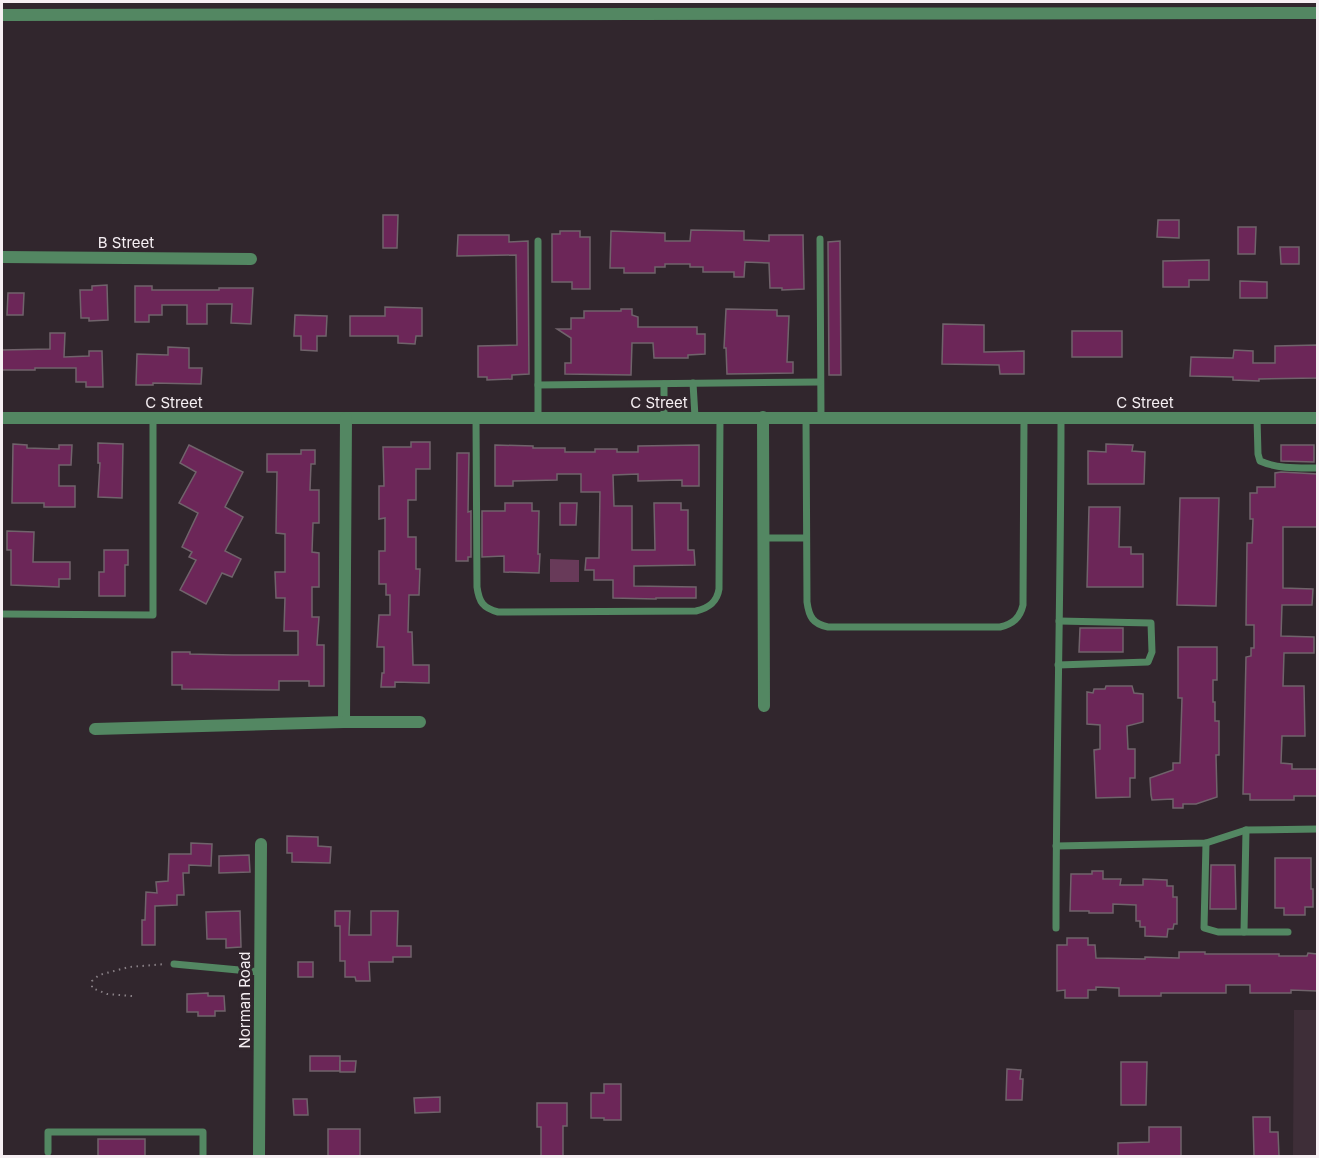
<svg xmlns="http://www.w3.org/2000/svg" width="1319" height="1158" viewBox="0 0 1319 1158" font-family="Inter,sans-serif">
<rect width="100%" height="100%" fill="#31262d"/>
<polygon fill="#3e2e38" points="1294,1010 1317,1010 1317,1156 1293,1156"/>
<polygon fill="#683a59" points="550,559 579,560 579,582 550,582"/>
<g fill="#6c2658" stroke="#70636b" stroke-width="1.5">
<polygon points="383,215 398,215 397,248 383,248"/>
<polygon points="1158,220 1179,220 1179,238 1157,237"/>
<polygon points="1238,227 1256,227 1255,254 1238,254"/>
<polygon points="691,230 744,231 744,240 769,241 769,235 803,235 804,289 782,290 782,288 770,288 769,263 745,262 744,277 734,277 734,272 703,272 703,267 690,267 690,264 665,264 665,267 655,267 655,273 624,273 624,268 610,268 611,231 665,233 665,241 690,241"/>
<polygon points="560,231 580,231 580,237 590,237 590,289 572,289 572,282 552,282 552,234 560,234"/>
<polygon points="458,235 509,235 509,242 528,241 529,374 512,375 512,379 487,380 487,377 478,377 478,346 517,345 516,255 457,256"/>
<polygon points="840,241 841,375 829,375 828,242"/>
<polygon points="1280,247 1299,247 1299,264 1281,264"/>
<polygon points="1209,260 1209,280 1189,280 1189,287 1163,287 1163,261"/>
<polygon points="1240,281 1267,282 1267,298 1240,298"/>
<polygon points="107,285 108,320 89,321 89,318 81,318 80,290 92,290 92,286"/>
<polygon points="135,286 152,286 152,290 219,290 219,288 253,288 251,324 231,323 232,304 207,304 207,324 187,324 187,305 162,305 162,315 149,315 149,322 135,322"/>
<polygon points="8,293 24,293 23,315 7,315"/>
<polygon points="385,307 422,308 422,336 416,336 415,344 398,343 398,336 350,336 350,316 385,316"/>
<polygon points="621,309 632,309 632,315 638,317 638,327 697,327 697,334 705,334 705,354 688,355 688,358 654,358 653,343 632,343 631,375 565,374 565,363 571,363 571,338 557,329 571,329 571,318 584,318 584,311 621,311"/>
<polygon points="726,309 777,310 777,316 789,316 787,362 793,362 793,373 727,374 726,348 724,348"/>
<polygon points="295,315 327,316 326,336 317,336 317,351 301,350 301,336 294,336"/>
<polygon points="943,324 984,325 984,352 1024,351 1024,374 1000,374 999,365 942,364"/>
<rect x="1072" y="331" width="50" height="26"/>
<polygon points="50,333 65,333 64,357 89,356 89,351 102,351 103,387 86,387 86,382 76,382 76,368 35,368 35,370 2,370 2,350 50,349"/>
<polygon points="1317,345 1317,378 1259,379 1259,381 1233,380 1233,377 1190,376 1191,357 1233,358 1234,350 1253,351 1253,363 1275,363 1275,346"/>
<polygon points="168,347 189,348 189,368 202,368 201,384 153,383 153,385 136,385 137,354 168,355"/>
<polygon points="411,442 430,442 430,469 416,469 416,500 408,500 408,537 416,537 416,569 420,569 419,595 409,595 408,632 412,632 413,665 429,665 429,683 395,682 395,687 381,687 382,673 384,673 384,647 377,647 379,615 390,615 390,595 386,595 386,584 379,584 379,551 385,551 385,518 379,519 379,486 384,486 383,447 411,447"/>
<polygon points="98,443 123,444 122,498 98,497 100,463 98,463"/>
<polygon points="13,444 27,445 27,448 59,449 59,445 72,445 71,465 59,465 59,486 75,486 75,507 44,507 44,503 12,503"/>
<polygon points="1106,444 1133,445 1132,451 1145,452 1144,484 1088,484 1088,451 1106,452"/>
<polygon points="189,445 243,472 225,507 243,517 225,551 241,559 232,577 222,573 206,604 180,590 196,560 189,557 192,552 182,547 198,513 179,503 196,472 180,463"/>
<polygon points="495,445 533,446 533,448 565,448 565,452 595,452 595,449 617,449 617,452 638,452 638,446 699,445 699,486 682,486 682,480 638,481 638,474 613,475 614,506 632,506 632,550 655,550 654,503 681,503 681,510 688,510 688,550 694,550 695,565 634,566 634,586 696,587 696,598 656,598 656,599 613,598 613,580 594,580 594,570 585,570 586,558 599,558 600,492 581,492 581,474 557,474 557,480 513,481 513,486 495,486"/>
<polygon points="1281,445 1314,445 1314,462 1281,461"/>
<polygon points="301,450 315,450 315,464 311,464 310,490 319,490 319,523 313,523 312,552 319,553 319,587 312,587 312,617 319,617 317,645 324,645 324,686 309,686 309,681 279,681 279,690 182,689 182,685 172,685 172,652 190,652 190,654 233,655 298,655 298,631 284,631 285,598 276,598 275,572 285,572 285,534 276,533 277,472 267,472 267,454 301,454"/>
<polygon points="457,453 469,453 468,512 471,511 471,557 468,557 468,561 456,561"/>
<polygon points="1281,472 1317,474 1317,527 1283,527 1283,588 1313,589 1312,605 1282,605 1281,636 1314,637 1314,653 1284,653 1283,686 1304,686 1305,736 1282,736 1281,763 1292,764 1292,769 1317,769 1317,796 1294,796 1294,800 1250,800 1250,794 1243,794 1246,657 1251,656 1251,648 1254,648 1254,625 1246,625 1247,543 1252,543 1253,519 1250,519 1250,493 1257,493 1257,487 1275,487 1275,473"/>
<polygon points="1180,498 1219,498 1216,606 1177,605"/>
<polygon points="505,503 532,503 532,511 539,511 538,554 540,554 539,573 504,572 504,556 482,557 482,511 505,511"/>
<polygon points="560,503 577,503 576,525 560,525"/>
<polygon points="1089,507 1120,507 1119,547 1131,547 1131,554 1143,554 1143,587 1087,587"/>
<polygon points="7,531 34,532 33,562 70,562 70,579 59,579 59,587 11,585 11,550 7,550"/>
<polygon points="104,550 128,550 128,565 125,565 125,596 99,596 99,572 104,572"/>
<polygon points="1080,628 1123,628 1123,652 1079,652"/>
<polygon points="1178,647 1217,647 1217,680 1213,680 1213,702 1215,702 1215,721 1219,721 1219,755 1216,755 1217,797 1196,804 1183,804 1183,808 1173,808 1173,799 1152,800 1151,795 1150,778 1173,770 1173,763 1180,763 1182,698 1178,698"/>
<polygon points="1106,686 1132,686 1134,693 1143,694 1143,722 1127,726 1128,749 1135,749 1135,778 1130,778 1130,797 1096,798 1094,750 1100,749 1100,725 1087,724 1087,692 1093,693 1094,689 1105,689"/>
<polygon points="287,836 318,837 318,846 331,847 330,863 292,862 292,853 287,853"/>
<polygon points="191,843 212,844 211,866 189,865 189,873 183,873 184,895 177,895 177,905 155,906 155,945 142,945 142,920 145,920 146,892 157,893 156,882 168,881 169,854 191,854"/>
<polygon points="249,855 250,872 219,873 219,856"/>
<polygon points="1275,858 1311,858 1311,889 1313,889 1313,907 1305,907 1305,915 1284,915 1284,908 1275,908"/>
<polygon points="1211,865 1235,865 1236,909 1210,909"/>
<polygon points="1092,871 1103,871 1103,879 1121,879 1120,885 1143,885 1143,879 1167,880 1167,886 1173,886 1173,897 1177,897 1177,924 1174,924 1173,929 1168,929 1167,937 1145,936 1145,927 1140,927 1140,921 1136,921 1136,905 1113,904 1113,913 1089,913 1089,911 1070,911 1071,874 1092,874"/>
<polygon points="240,911 241,947 226,948 226,939 207,939 206,912"/>
<polygon points="335,911 350,911 349,935 371,935 371,911 398,911 397,946 411,946 411,957 393,957 393,962 369,962 370,981 356,981 355,977 345,977 345,961 340,961 340,926 335,926"/>
<polygon points="1067,938 1088,938 1088,945 1095,945 1096,958 1145,959 1145,957 1179,958 1179,952 1205,952 1205,954 1279,954 1279,956 1307,956 1308,953 1317,954 1317,991 1291,990 1291,993 1250,993 1250,985 1226,985 1226,993 1161,993 1161,996 1119,996 1119,988 1096,987 1096,990 1088,990 1088,998 1065,998 1065,990 1057,991 1057,945 1067,945"/>
<rect x="298" y="962" width="15" height="15"/>
<polygon points="208,993 208,996 224,996 225,1011 215,1011 215,1016 198,1016 198,1012 187,1012 187,994"/>
<rect x="310" y="1056" width="30" height="15"/>
<polygon points="340,1061 356,1061 355,1072 340,1072"/>
<polygon points="1121,1062 1147,1062 1146,1105 1121,1105"/>
<polygon points="1007,1069 1021,1070 1020,1079 1023,1079 1022,1100 1006,1100"/>
<polygon points="604,1084 621,1084 621,1120 604,1120 604,1118 591,1118 591,1093 604,1093"/>
<polygon points="440,1097 440,1112 415,1113 414,1098"/>
<polygon points="293,1099 307,1099 308,1115 294,1115"/>
<polygon points="537,1103 567,1103 567,1126 563,1126 563,1156 541,1156 541,1127 537,1127"/>
<polygon points="1253,1117 1270,1117 1270,1132 1278,1132 1279,1156 1254,1156"/>
<polygon points="1149,1127 1181,1127 1181,1156 1118,1156 1118,1143 1149,1142"/>
<rect x="328" y="1129" width="32" height="27"/>
<rect x="98" y="1139" width="47" height="17"/>
</g>
<g fill="none" stroke-linecap="round" stroke-linejoin="round">
<polyline stroke="#898086" stroke-width="2" stroke-dasharray="1.5 4.5" stroke-linecap="butt" points="132,996 107,994 92,988 92,981 99,975 129,967 165,964"/>
<g stroke="#538762" stroke-width="7">
<polyline points="820,239 821,417"/>
<polyline points="538,241 538,418"/>
<polyline points="693,383 695,417"/>
<polyline points="664,384 664,418"/>
<polyline points="538,385 820,382"/>
<path d="M806,417L807,602C809,617 813,624 828,627H1000C1013,624 1020,618 1023,605L1024,418"/>
<path d="M476,418L477,587C479,602 483,608 498,612L696,611C709,608 717,602 719,589L720,417"/>
<path d="M1257,418L1258,454L1260,461C1278,469 1298,468 1318,468"/>
<polyline points="763,538 806,538"/>
<polyline points="2,614 153,615 153,418"/>
<polyline points="1058,665 1148,662 1152,652 1151,623 1059,621"/>
<polyline points="1206,843 1204,928 1218,932 1288,932"/>
<polyline points="1056,846 1206,843 1246,830 1318,829"/>
<path d="M1056,928C1056,758 1061,588 1061,418"/>
<polyline points="1244,932 1246,830"/>
<polyline points="174,964 260,972"/>
<polyline points="48,1152 48,1132 203,1132 203,1156"/>
</g>
<g stroke="#538762" stroke-width="12">
<polyline points="2,15 1318,13"/>
<polyline points="2,257 251,259"/>
<polyline points="763,417 764,706"/>
<polyline points="2,418 1318,418"/>
<polyline points="344,722 346,418"/>
<polyline points="95,729 344,722 420,722"/>
<polyline points="259,1156 261,844"/>
</g>
</g>
<g text-anchor="middle" stroke-width="6" stroke-linejoin="round" paint-order="stroke">
<g font-size="15" fill="#f6eff3" stroke="#31262d">
<text x="126" y="248">B Street</text>
<text x="174" y="408">C Street</text>
<text x="659" y="408">C Street</text>
<text x="1145" y="408">C Street</text>
<text transform="translate(245 1000) rotate(-90)" y="5">Norman Road</text>
</g>
</g>
<rect width="1319" height="1158" fill="none" stroke="#f6eff3" stroke-width="6"/>
</svg>
